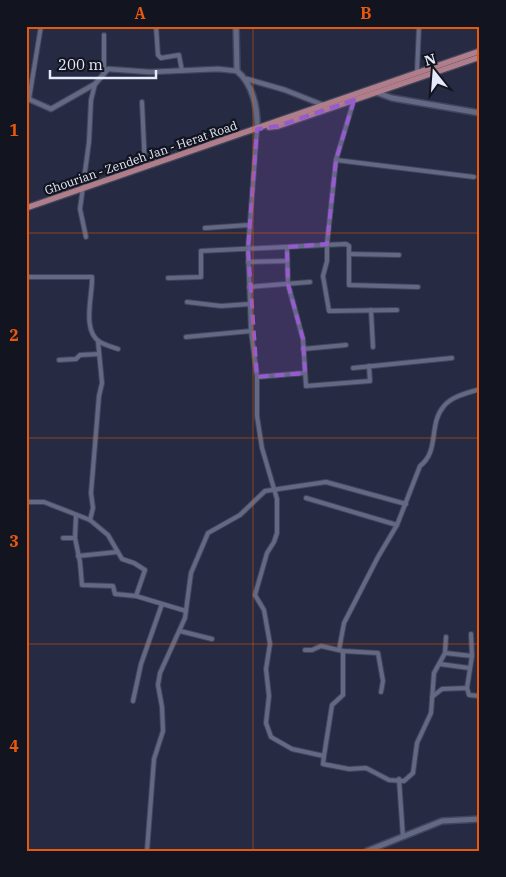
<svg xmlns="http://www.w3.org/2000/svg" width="506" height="877" viewBox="0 0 506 877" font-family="'IBM Plex Serif',serif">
<rect width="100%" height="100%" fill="#262a42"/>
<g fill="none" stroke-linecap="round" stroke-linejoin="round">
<g stroke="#42465a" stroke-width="6">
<g id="minor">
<polyline points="156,26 158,55 161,58 179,55 182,71"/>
<polyline points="104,72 104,35"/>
<polyline points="417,72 419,26"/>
<polyline points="29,99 41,26"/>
<polyline points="354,100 336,160 327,244 327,261 323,276 329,311 397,310"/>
<polyline points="142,102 145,167"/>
<polyline points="257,129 248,249 251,331 257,377 257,416 262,448 277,499 277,533 274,542 267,553 255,595 264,610 270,644 266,669 269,696 266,723 271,737 292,749 324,756 323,764 349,769 366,768 389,780 404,781 413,773 417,743 431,713 434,673 445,653 446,637"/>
<polyline points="336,160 474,177"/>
<polyline points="205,228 249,225"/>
<polyline points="86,237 80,209 89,142 91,100 95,84"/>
<polyline points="287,247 288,284 303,339 306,386 370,381 369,366"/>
<polyline points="349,254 399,255"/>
<polyline points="248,262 287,261"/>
<path d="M26,277H92C93,294 81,331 100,342C105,345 112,347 118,349"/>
<polyline points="168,278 201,277 201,251 346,244 349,246 349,285 418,287"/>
<polyline points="249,287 310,282"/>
<polyline points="187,302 221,306 250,304"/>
<polyline points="371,310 373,347"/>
<polyline points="186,337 251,331"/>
<polyline points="303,349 346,345"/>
<polyline points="59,360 76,359 80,355 99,354"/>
<polyline points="353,368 452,358"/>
<polyline points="257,377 305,373"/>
<polyline points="306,498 397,525"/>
<polyline points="26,502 44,502 90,520 108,535 122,559 134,563 145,570 136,596"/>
<polyline points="90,520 93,508 91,493 99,396 102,383 98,341"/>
<polyline points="26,533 26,542"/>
<polyline points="63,538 75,538 80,562 82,585 113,586 115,594 136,596 186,611"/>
<polyline points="75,538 76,515"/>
<polyline points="78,556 117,552"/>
<polyline points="180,631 212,639"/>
<polyline points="305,650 312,650 321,646 343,651 378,653 383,681 381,692"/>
<path d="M339,650L344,623L378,557L397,525L420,466C440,451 428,424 444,406C452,396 468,393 480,389"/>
<polyline points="445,653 472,656"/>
<polyline points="440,664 469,668"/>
<polyline points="467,688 472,656 471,634"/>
<polyline points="432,697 442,689 467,688 469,695 480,696"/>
<polyline points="133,701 141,664 162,604"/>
<polyline points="324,756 332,705 343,695 343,651"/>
<polyline points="399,779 403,837"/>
<polyline points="147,851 154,759 163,731 162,707 158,685 160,673 185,618 191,573 208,533 240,515 265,491 326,482 406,504"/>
</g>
</g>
<g stroke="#42465a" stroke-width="7">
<g id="tertiary">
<polyline points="247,79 285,90 323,105"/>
<polyline points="26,98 51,109 95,84 108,69 150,72 218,69 237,71"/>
</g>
</g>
<g stroke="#42465a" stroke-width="8">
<g id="secondary">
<path d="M236,26L237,71C253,84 258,109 257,129"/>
<polyline points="378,93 392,98 480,113"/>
<polyline points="367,851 442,821 480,819"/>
</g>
</g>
<g stroke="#42465a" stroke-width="8">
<g id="primary">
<polyline points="269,127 278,126 480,57"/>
<polyline points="26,208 480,51"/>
</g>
</g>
<use href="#minor" stroke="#636985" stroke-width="4"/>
<use href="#tertiary" stroke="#636985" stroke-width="4.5"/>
<use href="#secondary" stroke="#636985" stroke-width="5"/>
<use href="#primary" stroke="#b07d8b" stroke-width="5.5"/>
</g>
<path fill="#965bce" fill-opacity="0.2" stroke="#965bce" stroke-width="4" stroke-dasharray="10 6" stroke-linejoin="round" d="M354,100L336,160L327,244L287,247L288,284L303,339L305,373L257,377L248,249L257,129L278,126Z"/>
<path fill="none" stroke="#e8590c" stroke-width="1" stroke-opacity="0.55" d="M253,26V851M26,233H480M26,438H480M26,644H480"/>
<g text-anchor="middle" stroke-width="4.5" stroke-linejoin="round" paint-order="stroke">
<g font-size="12" fill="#e5e9f9" stroke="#12141f">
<text transform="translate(141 158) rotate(-19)" y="4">Ghourian - Zendeh Jan - Herat Road</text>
</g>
</g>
<rect width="506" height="877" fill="none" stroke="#12141f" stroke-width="55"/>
<g transform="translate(434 72) rotate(343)" stroke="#12141f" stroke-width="4" paint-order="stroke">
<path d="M0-4L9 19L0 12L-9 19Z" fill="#e5e9f9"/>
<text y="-8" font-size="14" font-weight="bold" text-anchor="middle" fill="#e5e9f9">N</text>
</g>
<path d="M50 70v8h106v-8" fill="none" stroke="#e5e9f9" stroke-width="2.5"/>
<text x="58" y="70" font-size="15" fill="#e5e9f9" stroke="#12141f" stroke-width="4" paint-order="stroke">200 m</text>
<rect x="28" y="28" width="450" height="822" fill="none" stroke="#e8590c" stroke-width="2"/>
<g font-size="16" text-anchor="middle" font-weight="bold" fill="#e8590c">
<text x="140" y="19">A</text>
<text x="366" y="19">B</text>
<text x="14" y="136">1</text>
<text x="14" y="341">2</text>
<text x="14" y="547">3</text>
<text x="14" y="752">4</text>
</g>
</svg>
